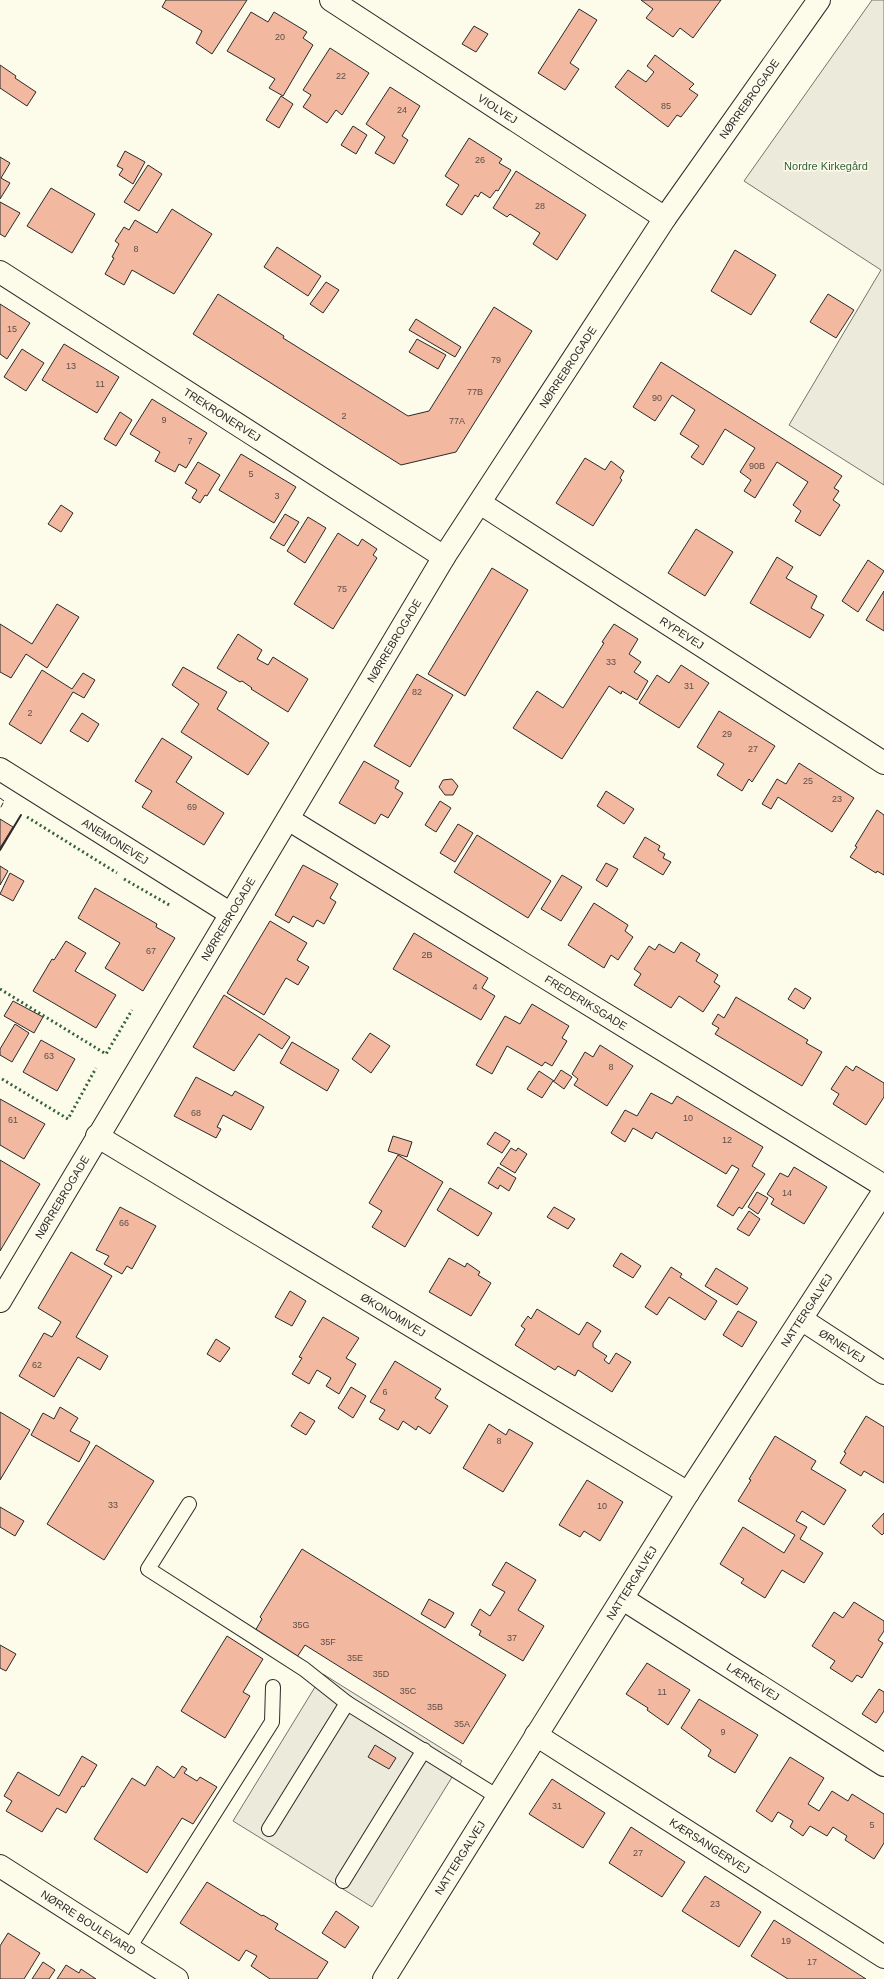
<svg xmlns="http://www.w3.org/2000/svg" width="884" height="1979" viewBox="0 0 884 1979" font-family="Helvetica,sans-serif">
<rect width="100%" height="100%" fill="#fdfbea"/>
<polygon fill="#ecebdb" stroke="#74746e" points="872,0 884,0 884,485 789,425 881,270 744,181"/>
<polygon fill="#eceadb" stroke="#74746e" points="323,1674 462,1761 372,1907 233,1821"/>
<g fill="#f2b8a0" stroke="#2b2b2b">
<polygon points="166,0 247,0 212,54 196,43 202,31 162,7"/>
<polygon points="641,0 721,0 693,38 680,28 673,37 646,18 653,9"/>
<polygon points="579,9 597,20 570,63 579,69 565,90 538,73"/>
<polygon points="251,12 268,22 274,12 307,32 303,38 313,45 283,96 269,88 275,79 227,51"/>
<polygon points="474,26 488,34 476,52 462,44"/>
<polygon points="330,48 369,73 342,115 336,110 327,123 303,107 311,95 303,90"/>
<polygon points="655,55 694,84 689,89 698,95 681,117 677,115 668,127 615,87 628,70 646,82 654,72 647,66"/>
<polygon points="0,65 16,76 15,78 36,92 27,106 0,88"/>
<polygon points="390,87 420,106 402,136 408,140 394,164 375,153 385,137 366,124"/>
<polygon points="281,96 293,104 279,128 266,120"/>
<polygon points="353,126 367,135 356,154 341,145"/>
<polygon points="469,138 502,159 499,163 511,170 498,191 496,190 490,198 481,192 478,197 475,195 462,215 446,205 459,185 445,176"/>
<polygon points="125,151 145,162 133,184 119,175 123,169 117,166"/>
<polygon points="0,157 10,163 1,178 10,183 0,199"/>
<polygon points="148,165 162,174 139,211 124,202"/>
<polygon points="516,171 586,215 557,260 533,244 540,233 510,214 507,217 493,208"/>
<polygon points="51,188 95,214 72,253 27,226"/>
<polygon points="0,202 20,213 5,237 0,234"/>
<polygon points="172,209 212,234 174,294 132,270 124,285 105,274 114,258 112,257 119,244 115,241 124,227 129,230 135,220 157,233"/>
<polygon points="277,247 321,276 308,296 264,267"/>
<polygon points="735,250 776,275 751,315 711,291"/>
<polygon points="326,282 339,290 323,313 310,304"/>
<polygon points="218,294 284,336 283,338 408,416 429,411 494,307 532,331 456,452 401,465 193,334"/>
<polygon points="828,294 854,310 836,338 810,322"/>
<polygon points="0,304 30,323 7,359 0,354"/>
<polygon points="416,319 461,347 455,357 409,330"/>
<polygon points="417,339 446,355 438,369 409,352"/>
<polygon points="64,344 119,377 97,413 42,380"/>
<polygon points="22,349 44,363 26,391 4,377"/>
<polygon points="661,362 842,476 834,488 839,491 833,500 840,505 820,536 795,521 801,511 793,505 808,482 777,462 755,498 744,491 751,480 740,472 755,448 725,429 703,465 691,457 699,446 680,434 695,410 672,395 655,421 633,407"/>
<polygon points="152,399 207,433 186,468 179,464 175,472 155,461 160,452 130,434"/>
<polygon points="120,412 132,420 116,446 104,439"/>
<polygon points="241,454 296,487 274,523 219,490"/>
<polygon points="585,458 605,470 611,461 624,471 620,478 622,480 593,526 556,503"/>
<polygon points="198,462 220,475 207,496 205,495 200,503 192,498 197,490 185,483"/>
<polygon points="61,505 73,513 61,532 48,524"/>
<polygon points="285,514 299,522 284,546 270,538"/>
<polygon points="308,517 326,528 305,563 287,551"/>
<polygon points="696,529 733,552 705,596 668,573"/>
<polygon points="338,533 358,546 362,539 377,549 373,555 377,558 333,629 294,604"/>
<polygon points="777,557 793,567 786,578 817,596 811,608 824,615 810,638 750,603"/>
<polygon points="868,560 884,571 858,612 842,601"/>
<polygon points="492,568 528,590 465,696 428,674"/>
<polygon points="884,591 884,631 866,620"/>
<polygon points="57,604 79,617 47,668 26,654 11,678 0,672 0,624 32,644"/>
<polygon points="614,624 638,639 629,654 641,662 634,672 648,681 637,700 622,691 621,694 609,686 562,759 513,728 537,691 563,708 604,643 602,642"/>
<polygon points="238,634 262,650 257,659 268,665 273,657 308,679 288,712 251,689 252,688 242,681 240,682 217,668"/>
<polygon points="681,665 709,683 679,728 639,703 657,675 669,683"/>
<polygon points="183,667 227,692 217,709 269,743 248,775 181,732 199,704 172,685"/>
<polygon points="42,670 72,689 83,673 95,680 84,698 73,692 41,744 9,724"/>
<polygon points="417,674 453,695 410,767 374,746"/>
<polygon points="719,711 775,746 752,782 749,779 742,791 717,775 724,764 697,747"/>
<polygon points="82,713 99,724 88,742 70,731"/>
<polygon points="162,738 192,757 176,782 224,813 204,845 142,807 152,791 135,781"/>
<polygon points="364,761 399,781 395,788 403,793 388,818 381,814 375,824 339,803"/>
<polygon points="799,763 854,798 832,832 778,797 771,809 762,804 777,779 786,784"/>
<polygon points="452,779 458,786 453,795 445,795 439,787 443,780"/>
<polygon points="606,791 634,809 624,824 597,806"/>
<polygon points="440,801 451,808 436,832 425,825"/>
<polygon points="877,810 884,815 884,875 877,871 876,873 850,857 857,847 855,846"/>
<polygon points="0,819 13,827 0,848"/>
<polygon points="458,824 473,833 455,862 440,853"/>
<polygon points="477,835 551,881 528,918 454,872"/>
<polygon points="645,837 660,846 658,850 665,854 663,858 671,862 663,875 633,857"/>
<polygon points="606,863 618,869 607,887 596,880"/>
<polygon points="303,865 338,884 330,898 336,902 324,924 317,920 313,927 293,916 289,923 275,915"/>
<polygon points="0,866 8,871 0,885"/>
<polygon points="10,873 24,881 13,901 0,894"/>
<polygon points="562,875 582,887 561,921 541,909"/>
<polygon points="95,888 157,924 156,927 175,938 143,991 105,968 120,943 78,918"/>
<polygon points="594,903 628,925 625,931 633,937 618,960 611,955 604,968 568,945"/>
<polygon points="270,921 307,943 297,960 309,967 298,985 286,978 264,1015 227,993"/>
<polygon points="414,933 488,978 482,988 495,996 481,1020 393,969"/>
<polygon points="66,941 86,953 75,971 116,995 96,1028 33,991 52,959 54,960"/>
<polygon points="681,942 700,954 696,961 718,975 714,982 720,986 703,1012 679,996 671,1008 634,985 641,974 634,969 649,946 655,950 659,944 674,953"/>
<polygon points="795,988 811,998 804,1009 788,999"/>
<polygon points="224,995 290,1037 282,1049 259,1034 234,1071 193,1047"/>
<polygon points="736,997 808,1040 806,1043 822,1052 802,1086 715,1034 719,1028 712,1024 718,1014 724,1018"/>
<polygon points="13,1001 43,1017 34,1033 4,1016"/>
<polygon points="532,1004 569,1026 562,1038 567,1041 552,1066 545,1062 542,1066 507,1046 492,1074 476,1065 505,1016 520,1024"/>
<polygon points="15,1024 29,1033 12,1062 0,1055 0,1049"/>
<polygon points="370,1033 390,1046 371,1073 352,1059"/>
<polygon points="41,1040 75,1059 57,1091 23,1072"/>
<polygon points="292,1042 339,1070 327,1091 280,1063"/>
<polygon points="600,1045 633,1066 607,1106 574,1085 578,1079 572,1074 585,1052 593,1057"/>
<polygon points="846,1066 853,1071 856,1066 884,1083 884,1097 866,1125 833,1104 839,1094 831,1089"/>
<polygon points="561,1070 572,1077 564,1089 553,1081 542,1098 527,1089 539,1071 554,1081"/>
<polygon points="196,1077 232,1096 235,1091 264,1107 251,1130 223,1115 217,1127 221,1129 216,1138 174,1116"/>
<polygon points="651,1093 672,1104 677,1096 763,1147 752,1166 765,1174 742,1209 739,1207 733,1216 717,1206 739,1169 732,1165 726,1174 656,1132 652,1139 633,1128 625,1142 611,1133 625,1110 637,1116"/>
<polygon points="0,1099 45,1124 24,1159 0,1145"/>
<polygon points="495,1132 510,1141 502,1153 487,1144"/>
<polygon points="393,1136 412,1142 407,1157 388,1151"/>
<polygon points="511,1148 516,1151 518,1148 527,1154 515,1173 500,1164"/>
<polygon points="398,1155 443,1182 405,1247 372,1227 382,1211 369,1203"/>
<polygon points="0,1160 40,1184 0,1251"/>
<polygon points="498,1167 516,1178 509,1191 500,1185 498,1189 488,1183"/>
<polygon points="794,1167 827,1187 804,1224 771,1204 774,1199 767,1194 780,1173 788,1177"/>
<polygon points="450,1188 492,1213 478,1236 437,1210"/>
<polygon points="757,1192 768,1198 758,1214 748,1207"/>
<polygon points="120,1207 156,1226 132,1269 127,1266 122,1274 104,1264 109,1256 96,1250"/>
<polygon points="554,1207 575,1219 568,1229 547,1217"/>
<polygon points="749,1211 760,1219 749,1236 737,1229"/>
<polygon points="71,1252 112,1276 76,1337 108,1356 100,1370 78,1357 54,1397 19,1376 44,1333 52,1337 61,1322 38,1308"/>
<polygon points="621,1253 641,1266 633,1278 613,1266"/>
<polygon points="449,1258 465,1267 467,1263 480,1272 478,1275 491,1283 471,1316 429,1292"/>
<polygon points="671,1267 682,1274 680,1277 717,1301 705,1320 669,1297 657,1315 645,1307"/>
<polygon points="716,1268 748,1288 737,1305 705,1286"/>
<polygon points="290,1291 306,1301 292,1326 275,1317"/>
<polygon points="537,1309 579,1335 587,1322 601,1331 593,1343 593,1347 607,1356 604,1360 609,1364 616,1353 631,1362 612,1392 578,1370 575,1376 558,1366 555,1370 515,1345 525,1329 521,1326 528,1316 531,1319"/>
<polygon points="738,1311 757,1322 742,1347 723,1335"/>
<polygon points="323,1317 359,1338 346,1358 356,1364 339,1394 326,1386 331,1378 317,1370 309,1384 292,1374 302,1358 299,1357"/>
<polygon points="216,1339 230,1348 220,1362 207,1354"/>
<polygon points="395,1361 441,1389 435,1398 448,1406 430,1434 418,1426 416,1430 403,1421 398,1430 379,1419 385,1410 370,1402"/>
<polygon points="351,1387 366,1396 353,1418 338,1408"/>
<polygon points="60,1407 78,1418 70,1431 90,1442 79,1462 31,1435 43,1413 54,1419"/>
<polygon points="0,1412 30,1430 0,1480"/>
<polygon points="300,1412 315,1421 306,1435 291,1426"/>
<polygon points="866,1416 884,1427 884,1483 864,1471 861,1476 840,1463 846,1453 844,1452"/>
<polygon points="489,1424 506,1435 509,1429 533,1443 503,1492 463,1468"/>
<polygon points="775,1436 816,1461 811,1469 846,1490 824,1525 802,1511 796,1521 807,1527 800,1539 823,1553 804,1583 782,1570 765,1598 741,1583 744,1579 720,1564 743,1527 784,1553 795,1535 738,1501 751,1480 749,1479"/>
<polygon points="96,1445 154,1481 104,1560 47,1524"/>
<polygon points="587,1480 623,1502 600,1541 584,1531 580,1537 559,1525"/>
<polygon points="0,1507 24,1521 15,1536 0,1527"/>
<polygon points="884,1513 884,1533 882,1535 872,1526"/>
<polygon points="302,1549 506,1675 463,1744 305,1645 297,1657 255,1631 262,1619 260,1617"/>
<polygon points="506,1562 536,1580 518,1610 544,1626 523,1661 479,1635 481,1631 471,1625 480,1609 490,1616 505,1592 492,1585"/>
<polygon points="429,1599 454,1613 445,1628 421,1614"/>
<polygon points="854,1602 884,1621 884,1631 878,1640 883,1643 862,1678 857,1675 852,1682 830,1668 835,1661 812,1646 834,1612 843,1618"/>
<polygon points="227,1636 263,1659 243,1692 250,1696 225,1738 181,1711"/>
<polygon points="0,1645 16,1654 6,1671 0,1668"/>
<polygon points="647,1663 690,1690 668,1725 647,1710 648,1708 626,1694"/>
<polygon points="879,1689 884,1692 884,1711 876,1723 862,1714"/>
<polygon points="699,1699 758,1735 735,1773 708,1756 711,1750 681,1728"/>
<polygon points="375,1745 396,1758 389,1769 368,1757"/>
<polygon points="82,1756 97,1765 84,1787 82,1786 66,1813 57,1808 42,1832 6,1811 12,1801 4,1796 18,1772 59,1796"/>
<polygon points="790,1757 824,1778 808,1804 819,1811 832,1791 848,1801 852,1794 884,1814 884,1843 874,1859 845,1840 847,1836 833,1827 827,1836 810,1826 803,1836 790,1827 793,1821 778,1812 772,1822 756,1811"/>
<polygon points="157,1766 174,1778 182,1766 187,1769 184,1773 197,1781 200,1777 217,1787 193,1824 182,1818 147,1873 94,1839 132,1778 145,1786"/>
<polygon points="552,1779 605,1813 583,1848 529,1814"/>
<polygon points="631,1827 685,1862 662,1897 609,1863"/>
<polygon points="705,1876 761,1912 739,1947 682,1911"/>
<polygon points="207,1882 262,1916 263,1915 278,1924 275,1929 328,1962 317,1979 270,1979 251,1966 257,1956 246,1950 239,1961 180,1923"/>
<polygon points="336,1911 359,1927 345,1948 322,1933"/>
<polygon points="774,1920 866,1979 788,1979 751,1956"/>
<polygon points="8,1933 40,1953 24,1979 0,1979 0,1946"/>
<polygon points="43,1962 55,1970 49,1979 32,1979"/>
<polygon points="66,1965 79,1973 81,1969 96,1979 57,1979"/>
</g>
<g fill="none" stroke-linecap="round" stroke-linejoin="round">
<g stroke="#2b2b2b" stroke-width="16">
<g id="service">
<polyline points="189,1504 148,1569 304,1669 347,1703"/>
<polyline points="269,1829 347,1703 498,1797"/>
<polyline points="343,1881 424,1750"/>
<polyline points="129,1948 272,1722 273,1687"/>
</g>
</g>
<g stroke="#2b2b2b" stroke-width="24">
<g id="minor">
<path id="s1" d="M331,0L665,218"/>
<path id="s2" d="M0,272L444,557"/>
<path id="s3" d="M480,503L884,763"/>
<path id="s4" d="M0,769L231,914"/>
<path id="s5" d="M288,819L884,1186"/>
<path id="s6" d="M97,1136L688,1493"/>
<path id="s7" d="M0,1301L444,557L665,218L819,0"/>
<path id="s8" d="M801,1319L884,1373"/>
<path id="s9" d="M623,1599L884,1765"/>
<path id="s10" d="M536,1735L884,1957"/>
<path id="s11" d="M384,1979L688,1493L884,1191"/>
</g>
</g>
<g stroke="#2b2b2b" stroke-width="24">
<g id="tertiary">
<path id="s12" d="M0,1866L177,1979"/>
</g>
</g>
<use href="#service" stroke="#fdfbea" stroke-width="14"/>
<use href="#minor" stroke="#fdfbea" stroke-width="22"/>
<use href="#tertiary" stroke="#fdfbea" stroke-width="22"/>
<g stroke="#34623c" stroke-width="3" stroke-dasharray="2 3" stroke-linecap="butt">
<polyline points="27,817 117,873"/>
<polyline points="124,879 171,906"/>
<polyline points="0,989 106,1054 132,1010"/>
<polyline points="2,1079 68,1119 96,1068"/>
</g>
<polyline stroke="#2b2b2b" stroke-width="1" stroke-dasharray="5 2" stroke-linecap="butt" points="0,798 4,801 0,809"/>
<polyline stroke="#2b2b2b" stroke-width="2" points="0,850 21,815"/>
</g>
<g text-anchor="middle" stroke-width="3" stroke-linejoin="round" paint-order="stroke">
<g font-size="9" fill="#5d4e48">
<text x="280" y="40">20</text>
<text x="341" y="79">22</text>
<text x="666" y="109">85</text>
<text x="402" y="113">24</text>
<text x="480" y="163">26</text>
<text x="540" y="209">28</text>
<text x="136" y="252">8</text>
<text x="12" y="332">15</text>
<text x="496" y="363">79</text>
<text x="71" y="369">13</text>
<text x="100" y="387">11</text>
<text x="475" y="395">77B</text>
<text x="657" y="401">90</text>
<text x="344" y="419">2</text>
<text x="164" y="423">9</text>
<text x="457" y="424">77A</text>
<text x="190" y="444">7</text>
<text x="757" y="469">90B</text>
<text x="251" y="477">5</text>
<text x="277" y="499">3</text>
<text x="342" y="592">75</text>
<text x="611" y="665">33</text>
<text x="689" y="689">31</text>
<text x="417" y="695">82</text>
<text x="30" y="716">2</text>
<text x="727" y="737">29</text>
<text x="753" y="752">27</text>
<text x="808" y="784">25</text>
<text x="837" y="802">23</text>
<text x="192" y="810">69</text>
<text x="151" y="954">67</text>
<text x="427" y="958">2B</text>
<text x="475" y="990">4</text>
<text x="49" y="1059">63</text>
<text x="611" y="1070">8</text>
<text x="196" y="1116">68</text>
<text x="688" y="1121">10</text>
<text x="13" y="1123">61</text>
<text x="727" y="1143">12</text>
<text x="787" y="1196">14</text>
<text x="124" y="1226">66</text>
<text x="37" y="1368">62</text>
<text x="385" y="1395">6</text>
<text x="499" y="1444">8</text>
<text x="113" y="1508">33</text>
<text x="602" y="1509">10</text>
<text x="301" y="1628">35G</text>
<text x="512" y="1641">37</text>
<text x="328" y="1645">35F</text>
<text x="355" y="1661">35E</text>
<text x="381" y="1677">35D</text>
<text x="408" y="1694">35C</text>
<text x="662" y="1695">11</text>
<text x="435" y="1710">35B</text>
<text x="462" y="1727">35A</text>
<text x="723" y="1735">9</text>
<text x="557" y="1809">31</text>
<text x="872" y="1828">5</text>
<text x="638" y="1856">27</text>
<text x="715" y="1907">23</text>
<text x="786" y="1944">19</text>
<text x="812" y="1965">17</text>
</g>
<g font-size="11" fill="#2b2b2b" stroke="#fdfbea">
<text dy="4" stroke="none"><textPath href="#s7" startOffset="1417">NØRREBROGADE</textPath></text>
<text dy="4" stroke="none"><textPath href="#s1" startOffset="199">VIOLVEJ</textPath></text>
<text dy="4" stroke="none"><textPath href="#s7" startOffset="1093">NØRREBROGADE</textPath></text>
<text dy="4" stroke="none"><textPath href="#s2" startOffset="264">TREKRONERVEJ</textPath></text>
<text dy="4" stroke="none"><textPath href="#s3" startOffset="240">RYPEVEJ</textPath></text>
<text dy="4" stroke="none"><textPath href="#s7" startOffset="769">NØRREBROGADE</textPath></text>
<text dy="4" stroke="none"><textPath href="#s4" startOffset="136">ANEMONEVEJ</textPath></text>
<text dy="4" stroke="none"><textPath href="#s7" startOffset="445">NØRREBROGADE</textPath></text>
<text dy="4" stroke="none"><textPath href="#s5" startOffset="350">FREDERIKSGADE</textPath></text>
<text dy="4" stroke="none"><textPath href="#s7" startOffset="121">NØRREBROGADE</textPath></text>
<text dy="4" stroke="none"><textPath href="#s11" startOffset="791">NATTERGALVEJ</textPath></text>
<text dy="4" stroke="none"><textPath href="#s6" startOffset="346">ØKONOMIVEJ</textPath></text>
<text dy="4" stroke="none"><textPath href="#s8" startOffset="49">ØRNEVEJ</textPath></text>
<text dy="4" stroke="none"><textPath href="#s11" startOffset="467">NATTERGALVEJ</textPath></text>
<text dy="4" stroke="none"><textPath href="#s9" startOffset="154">LÆRKEVEJ</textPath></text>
<text dy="4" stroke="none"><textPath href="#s10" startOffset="206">KÆRSANGERVEJ</textPath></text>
<text dy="4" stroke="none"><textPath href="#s11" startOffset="143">NATTERGALVEJ</textPath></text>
<text dy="4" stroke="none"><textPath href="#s12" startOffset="105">NØRRE BOULEVARD</textPath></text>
</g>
<g font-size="11" fill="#34623c" stroke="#fdfbea">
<text x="826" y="170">Nordre Kirkegård</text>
</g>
</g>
</svg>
